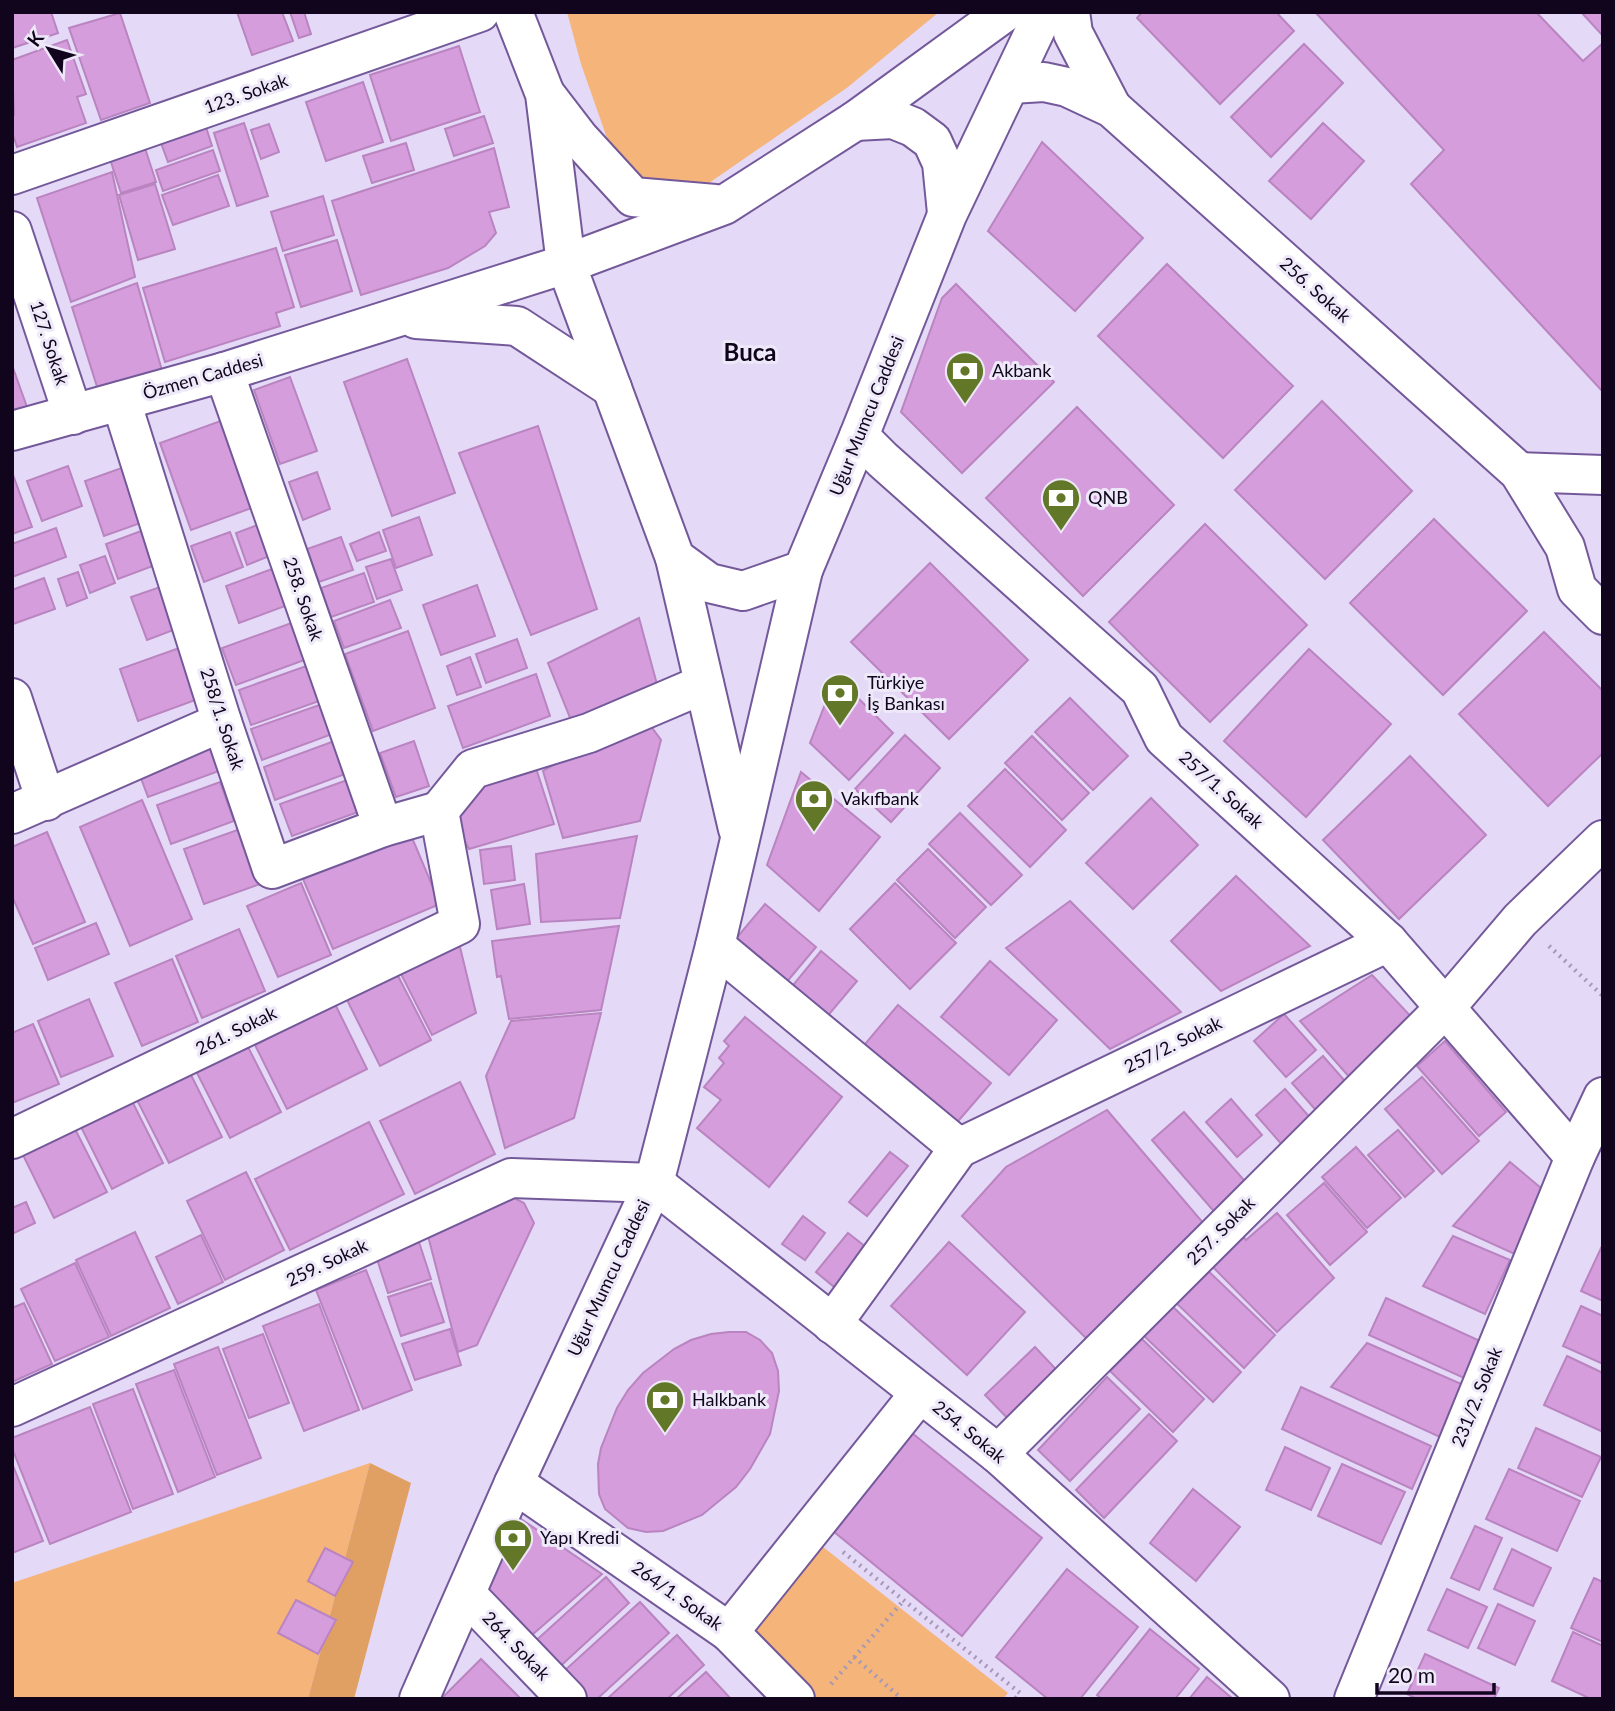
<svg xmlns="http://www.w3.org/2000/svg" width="1615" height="1711" viewBox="0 0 1615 1711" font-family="Lato,sans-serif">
<rect width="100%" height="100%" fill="#e4d9f6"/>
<g fill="#f5b479">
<polygon points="567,12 939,12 848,87 709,183 639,178 608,141 581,64"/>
<polygon points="370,1463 308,1699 12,1699 12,1583"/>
<polygon points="818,1543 1008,1693 1003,1699 808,1699 744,1633"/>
</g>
<polygon fill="#e1a063" points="370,1463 411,1483 354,1699 308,1699"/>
<g fill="#d69ddd" stroke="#b984c0" stroke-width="2">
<polygon points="12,12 51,12 58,33 12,48"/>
<polygon points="237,12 282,12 293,41 252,55"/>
<polygon points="290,12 304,12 311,34 299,38"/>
<polygon points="1142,12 1276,12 1294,31 1220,104 1137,18"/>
<polygon points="1315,12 1536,12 1583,61 1603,43 1603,392 1411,184 1444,150"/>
<polygon points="1581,12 1603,12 1603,36"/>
<polygon points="120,13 150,103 101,120 69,28"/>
<polygon points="67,40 86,94 77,97 86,123 17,147 12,132 12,116 14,115 12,60"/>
<polygon points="1304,44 1343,83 1271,157 1231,117"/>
<polygon points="459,46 480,112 391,141 370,75"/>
<polygon points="363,82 383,142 326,161 306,102"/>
<polygon points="484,116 493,143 454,156 445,129"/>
<polygon points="244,123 268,196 237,206 214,133"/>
<polygon points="1323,123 1364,161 1311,219 1269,181"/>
<polygon points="269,124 279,152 261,159 251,130"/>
<polygon points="206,127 212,146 168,162 161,143"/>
<polygon points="1042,142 1143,238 1075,311 988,231"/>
<polygon points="406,143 414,170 372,183 363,156"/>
<polygon points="144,145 156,182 121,193 109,156"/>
<polygon points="494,148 509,207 489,212 496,233 485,246 448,268 361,295 332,201"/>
<polygon points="213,150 220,171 163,191 156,170"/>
<polygon points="112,172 135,277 71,302 37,198"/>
<polygon points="218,175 229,206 173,225 162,195"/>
<polygon points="155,184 175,249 138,260 119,195"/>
<polygon points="323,196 334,235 283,251 271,212"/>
<polygon points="337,240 352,291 301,307 285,255"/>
<polygon points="276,248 294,307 276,313 280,326 165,362 143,288"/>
<polygon points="1167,264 1293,386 1223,458 1098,336"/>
<polygon points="137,283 163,374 99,393 72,307"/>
<polygon points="956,284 1054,382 962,473 901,412 942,298"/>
<polygon points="407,359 455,493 392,516 344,382"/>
<polygon points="12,365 27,407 12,412"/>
<polygon points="290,377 317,451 280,464 254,390"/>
<polygon points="1322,401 1412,491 1325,579 1235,490"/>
<polygon points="1077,407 1174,505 1083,596 986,498"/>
<polygon points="226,419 257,506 191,530 160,443"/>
<polygon points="538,426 597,609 531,635 459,453"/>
<polygon points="130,465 149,520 104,536 85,481"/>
<polygon points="68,466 82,506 42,521 27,481"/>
<polygon points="12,472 32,527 12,534"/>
<polygon points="317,472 330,509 303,520 289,482"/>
<polygon points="419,517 432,555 396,568 383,530"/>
<polygon points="1434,519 1527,611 1443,695 1350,603"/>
<polygon points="266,522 277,553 247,565 236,533"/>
<polygon points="1205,524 1307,625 1210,722 1109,622"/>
<polygon points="56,528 66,557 12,577 12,544"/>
<polygon points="141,531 153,566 118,579 106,544"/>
<polygon points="230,532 243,567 204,582 191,546"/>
<polygon points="379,532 386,551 357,561 350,544"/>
<polygon points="341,537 353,570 319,582 307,549"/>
<polygon points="105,556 115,583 90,593 80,565"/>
<polygon points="391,559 402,590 377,599 366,567"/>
<polygon points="930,563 1028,660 949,739 851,642"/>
<polygon points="283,565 296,602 239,623 226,586"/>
<polygon points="78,572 87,598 67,606 58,579"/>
<polygon points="364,573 374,602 331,617 321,588"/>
<polygon points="44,578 55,609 13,624 12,590"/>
<polygon points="169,584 184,626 147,640 131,597"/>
<polygon points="477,585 495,636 441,655 423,605"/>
<polygon points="390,600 401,628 344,648 334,621"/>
<polygon points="639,618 658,688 575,730 548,663"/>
<polygon points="297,621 310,658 236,685 222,648"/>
<polygon points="408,631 435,708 373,731 345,654"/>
<polygon points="1544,632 1603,691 1603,753 1548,806 1459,714"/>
<polygon points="517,639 527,668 486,683 476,654"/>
<polygon points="182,647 201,698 138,721 120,669"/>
<polygon points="1309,649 1391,724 1306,817 1224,741"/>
<polygon points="470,657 481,687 457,695 447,666"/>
<polygon points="312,664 325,699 251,725 239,690"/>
<polygon points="536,674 550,716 463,748 448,706"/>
<polygon points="836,676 893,733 849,780 810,743"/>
<polygon points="1070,698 1128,756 1093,790 1035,732"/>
<polygon points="325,703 335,733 262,760 251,729"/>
<polygon points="642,714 661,740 640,821 563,838 543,771"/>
<polygon points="905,735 940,768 891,822 855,789"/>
<polygon points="1032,736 1089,793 1062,820 1005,763"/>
<polygon points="208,739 219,771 148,797 136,765"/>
<polygon points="337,740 348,773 275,800 264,767"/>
<polygon points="414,741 429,786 396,797 380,753"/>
<polygon points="1410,756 1486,835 1399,919 1323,840"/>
<polygon points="535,765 554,824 469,849 452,817 475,783"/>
<polygon points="1005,769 1066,830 1030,867 968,806"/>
<polygon points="801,772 880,837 819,911 767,865"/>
<polygon points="350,779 361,811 292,836 280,804"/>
<polygon points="220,782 234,821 171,844 157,805"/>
<polygon points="1151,798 1198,845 1133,909 1086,863"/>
<polygon points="142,800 192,919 130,946 80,827"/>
<polygon points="960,813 1022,875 991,905 929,844"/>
<polygon points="243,828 263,883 204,904 184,849"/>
<polygon points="47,832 85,922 33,944 12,896 12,847"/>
<polygon points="410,833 440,904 333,949 303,879"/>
<polygon points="637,836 620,918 541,922 536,854"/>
<polygon points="511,846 515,880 484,884 480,850"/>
<polygon points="928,849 986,907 955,938 897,880"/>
<polygon points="1236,876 1310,946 1221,991 1171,941"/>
<polygon points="301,883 331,955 278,977 247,906"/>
<polygon points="895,883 956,943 910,989 850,929"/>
<polygon points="524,884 530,924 497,929 491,890"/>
<polygon points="1070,901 1181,1012 1110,1049 1006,948"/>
<polygon points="765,904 816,947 785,984 734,941"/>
<polygon points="96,923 109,954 48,980 35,948"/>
<polygon points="619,926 601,1010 509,1019 501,976 497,977 492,941"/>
<polygon points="239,929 265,991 202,1018 176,956"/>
<polygon points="459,943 476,1013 432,1035 400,972"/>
<polygon points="821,951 857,981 825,1019 789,990"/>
<polygon points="172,959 198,1022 142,1046 115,983"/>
<polygon points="990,961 1057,1020 1009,1075 941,1017"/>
<polygon points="396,972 431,1040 380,1066 346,998"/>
<polygon points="1372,975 1416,1022 1351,1079 1300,1021"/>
<polygon points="89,999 113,1056 61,1077 38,1021"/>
<polygon points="335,1004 367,1069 287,1109 255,1045"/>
<polygon points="898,1005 991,1083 953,1127 860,1050"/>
<polygon points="601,1013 574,1118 505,1148 486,1076 511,1021"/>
<polygon points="1284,1014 1316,1050 1286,1077 1254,1041"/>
<polygon points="745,1017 842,1097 769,1187 697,1128 721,1100 704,1087 724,1063 719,1058 729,1046 724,1041"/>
<polygon points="33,1024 59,1084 12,1103 12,1033"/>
<polygon points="1445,1041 1506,1112 1479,1136 1417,1066"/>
<polygon points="247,1045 281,1112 230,1138 196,1071"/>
<polygon points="1323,1056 1351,1088 1321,1116 1292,1083"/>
<polygon points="189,1071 222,1137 169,1163 136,1098"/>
<polygon points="1422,1077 1479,1141 1442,1174 1385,1109"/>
<polygon points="460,1082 495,1154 415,1194 380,1121"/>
<polygon points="1285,1089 1319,1128 1290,1154 1256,1115"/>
<polygon points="1231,1099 1262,1135 1237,1157 1206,1122"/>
<polygon points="132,1101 163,1163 112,1189 81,1127"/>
<polygon points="1107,1110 1204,1224 1090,1342 962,1216 1006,1167"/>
<polygon points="1184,1112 1250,1187 1218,1216 1152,1140"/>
<polygon points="369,1122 404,1194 290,1250 255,1179"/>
<polygon points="74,1127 107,1192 54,1218 22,1153"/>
<polygon points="1398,1130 1434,1171 1405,1197 1368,1155"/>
<polygon points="1356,1147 1401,1198 1367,1228 1322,1177"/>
<polygon points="890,1152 908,1166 867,1216 849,1202"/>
<polygon points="1510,1162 1547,1193 1519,1256 1453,1226"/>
<polygon points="246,1172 284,1250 225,1280 187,1201"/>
<polygon points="1324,1183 1367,1232 1330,1265 1287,1215"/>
<polygon points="502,1192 524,1203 534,1223 477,1345 458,1352 426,1228"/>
<polygon points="26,1202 35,1223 12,1234 12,1208"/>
<polygon points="1277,1213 1334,1278 1277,1332 1206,1260 1239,1232 1246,1240"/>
<polygon points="803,1216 825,1233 805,1260 782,1244"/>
<polygon points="135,1232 170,1308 111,1336 76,1260"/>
<polygon points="848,1233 871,1251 839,1291 816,1272"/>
<polygon points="201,1235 223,1282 178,1304 156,1257"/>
<polygon points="1453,1236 1510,1260 1485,1314 1423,1286"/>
<polygon points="419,1242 431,1279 388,1293 376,1256"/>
<polygon points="949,1242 1025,1312 967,1375 891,1306"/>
<polygon points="1602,1246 1603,1246 1603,1301 1581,1291"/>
<polygon points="75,1263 109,1337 55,1361 21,1289"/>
<polygon points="1201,1264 1275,1335 1244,1368 1170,1297"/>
<polygon points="366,1270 412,1390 363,1409 316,1290"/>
<polygon points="431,1283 444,1322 401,1336 388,1297"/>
<polygon points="1386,1298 1480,1341 1464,1378 1369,1335"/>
<polygon points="24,1303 52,1364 12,1382 12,1308"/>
<polygon points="319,1304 359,1410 304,1431 263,1326"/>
<polygon points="1171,1305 1241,1372 1213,1402 1142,1334"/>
<polygon points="1581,1306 1603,1316 1603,1364 1563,1346"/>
<polygon points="450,1329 461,1365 415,1380 402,1344"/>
<polygon points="729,1332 746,1332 760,1340 772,1353 778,1371 779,1391 770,1434 750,1469 736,1487 702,1515 663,1531 646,1532 628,1528 605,1509 599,1494 598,1464 601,1448 617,1408 628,1390 643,1373 674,1349 691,1340 711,1334"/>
<polygon points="263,1334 289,1403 249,1418 223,1349"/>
<polygon points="1142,1339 1204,1399 1173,1432 1110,1371"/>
<polygon points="1367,1343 1466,1386 1442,1438 1331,1387"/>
<polygon points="218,1347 261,1458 217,1475 174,1364"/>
<polygon points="1035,1347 1066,1380 1016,1427 985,1395"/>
<polygon points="1567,1356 1603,1373 1603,1432 1544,1405"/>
<polygon points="174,1370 215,1477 178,1492 136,1384"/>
<polygon points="1107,1377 1140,1409 1070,1481 1038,1450"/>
<polygon points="1301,1387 1431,1446 1412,1489 1282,1429"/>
<polygon points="133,1389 173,1494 133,1509 93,1404"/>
<polygon points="90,1407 131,1512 50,1544 12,1448 12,1438"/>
<polygon points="1149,1414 1177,1441 1104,1518 1076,1490"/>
<polygon points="1536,1428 1601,1457 1582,1497 1518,1468"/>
<polygon points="912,1433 1042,1538 962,1636 833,1531"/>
<polygon points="1285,1447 1330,1468 1311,1510 1266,1490"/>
<polygon points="12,1463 43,1541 12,1553"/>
<polygon points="1342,1464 1405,1492 1381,1544 1318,1516"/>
<polygon points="1509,1469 1580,1501 1557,1551 1486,1519"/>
<polygon points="1193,1489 1240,1527 1196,1581 1150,1543"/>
<polygon points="521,1519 602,1574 525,1641 482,1596"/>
<polygon points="1475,1526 1502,1538 1479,1590 1451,1578"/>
<polygon points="325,1548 353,1562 335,1596 308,1581"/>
<polygon points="1512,1549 1551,1568 1533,1606 1494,1589"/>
<polygon points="1067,1569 1138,1627 1080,1699 1048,1699 996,1657"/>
<polygon points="606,1577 629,1603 554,1672 530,1646"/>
<polygon points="1594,1578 1603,1582 1603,1642 1571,1628"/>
<polygon points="1447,1589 1487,1607 1468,1648 1428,1630"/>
<polygon points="296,1600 336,1620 318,1654 278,1633"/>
<polygon points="640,1602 669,1633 597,1699 586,1699 562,1673"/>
<polygon points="1498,1604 1535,1621 1515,1665 1478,1648"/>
<polygon points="1150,1629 1199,1669 1175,1699 1102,1699 1097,1695"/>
<polygon points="1573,1632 1603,1646 1603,1699 1591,1699 1552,1681"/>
<polygon points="677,1635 704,1665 667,1699 607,1699"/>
<polygon points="1425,1654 1499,1688 1494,1699 1417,1699 1407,1694"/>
<polygon points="481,1659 521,1699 441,1699"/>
<polygon points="706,1672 731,1699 676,1699"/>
<polygon points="1207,1677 1233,1699 1189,1699"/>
</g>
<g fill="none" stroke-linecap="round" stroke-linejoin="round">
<g stroke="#74599a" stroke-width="42">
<g id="street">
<polyline points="12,175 480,12"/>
<polyline points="12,231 73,415"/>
<polyline points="224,372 383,827"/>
<polyline points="121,401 222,722 272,869 383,827 439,811"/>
<polyline points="859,436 883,460 1140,689 1164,738 1388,942 1575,1157"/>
<polyline points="12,698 46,801"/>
<polyline points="12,814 222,722"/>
<polyline points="715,946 959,1148"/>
<polyline points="12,1139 460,924 439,811 473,769 589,733 704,684"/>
<polyline points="832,1324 959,1148 1388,942"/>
<polyline points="12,1407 511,1178 654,1183"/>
<polyline points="998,1454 1445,1008 1520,920 1603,840"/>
<polyline points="514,1483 729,1632 795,1699"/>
<polyline points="466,1594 567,1699"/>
<polyline points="729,1632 920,1393"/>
<polyline points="1354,1699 1575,1157 1603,1097"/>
</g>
</g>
<g stroke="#74599a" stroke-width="42">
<g id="secondary">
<polyline points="1070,12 1073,33 1112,108"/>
<polyline points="1010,84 1044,82 1067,87 1112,108 1519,472 1565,547 1577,589 1603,615"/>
<polyline points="416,319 517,326 612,388"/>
<polyline points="12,431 224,372 566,264"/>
<polyline points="1519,472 1603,475"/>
<polyline points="675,558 738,829"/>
<polyline points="654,1183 998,1454 1270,1699"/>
<polyline points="419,1699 514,1483 654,1183 715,946 803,570"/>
</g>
</g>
<g stroke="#74599a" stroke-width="42">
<g id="primary">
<polyline points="513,12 545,94 566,264 675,558 709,583 743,591 803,570 859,436 947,215 1044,12"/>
<polyline points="546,95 579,138 633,197 715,204"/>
<polyline points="855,121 893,119 913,127 932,141 942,163 947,213"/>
<polyline points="566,264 724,205 855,121 1005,12"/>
</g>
</g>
<g stroke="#a599b5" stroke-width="4.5" stroke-dasharray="2 5" stroke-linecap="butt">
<polyline points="1549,946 1603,996"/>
<polyline points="843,1552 1020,1693 1015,1699"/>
<polyline points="854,1657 902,1699"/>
<polyline points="831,1684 904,1600"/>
</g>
<use href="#street" stroke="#fff" stroke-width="38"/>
<use href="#secondary" stroke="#fff" stroke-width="38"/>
<use href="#primary" stroke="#fff" stroke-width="38"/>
</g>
<defs>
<g id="bank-pin" transform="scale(2.0125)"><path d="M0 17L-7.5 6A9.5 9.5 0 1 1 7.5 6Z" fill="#627727" stroke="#eee9f8"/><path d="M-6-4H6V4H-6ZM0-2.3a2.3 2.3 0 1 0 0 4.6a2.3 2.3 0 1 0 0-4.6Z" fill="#fff"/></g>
</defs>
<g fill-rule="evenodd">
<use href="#bank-pin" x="965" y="371"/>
<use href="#bank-pin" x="1061" y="498"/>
<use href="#bank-pin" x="840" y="693"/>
<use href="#bank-pin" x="814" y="799"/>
<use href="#bank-pin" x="665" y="1400"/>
<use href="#bank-pin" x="513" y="1538"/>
</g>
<g text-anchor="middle" stroke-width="6" stroke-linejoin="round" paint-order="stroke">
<g font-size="18" fill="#11051e" stroke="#eee9f8">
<text transform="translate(246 94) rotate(-19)" y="6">123. Sokak</text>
<text transform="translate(1315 290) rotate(42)" y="6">256. Sokak</text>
<text transform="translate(49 343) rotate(72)" y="6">127. Sokak</text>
<text transform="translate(203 377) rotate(-16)" y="6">Özmen Caddesi</text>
<text transform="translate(867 416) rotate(-68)" y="6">Uğur Mumcu Caddesi</text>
<text transform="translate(303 599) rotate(71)" y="6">258. Sokak</text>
<text transform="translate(222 719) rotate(72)" y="6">258/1. Sokak</text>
<text transform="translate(1221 790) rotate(42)" y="6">257/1. Sokak</text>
<text transform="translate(236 1031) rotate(-26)" y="6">261. Sokak</text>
<text transform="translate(1173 1045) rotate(-26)" y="6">257/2. Sokak</text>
<text transform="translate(1221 1231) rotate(-45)" y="6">257. Sokak</text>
<text transform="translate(327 1263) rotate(-25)" y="6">259. Sokak</text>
<text transform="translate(609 1278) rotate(-65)" y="6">Uğur Mumcu Caddesi</text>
<text transform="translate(1477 1397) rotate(-68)" y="6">231/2. Sokak</text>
<text transform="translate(969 1432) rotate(39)" y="6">254. Sokak</text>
<text transform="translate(677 1596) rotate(35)" y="6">264/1. Sokak</text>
<text transform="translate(516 1646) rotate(46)" y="6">264. Sokak</text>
</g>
<g font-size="18" fill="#11051e" stroke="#eee9f8" text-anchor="start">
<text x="992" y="377">Akbank</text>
<text x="1088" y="504">QNB</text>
<text x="867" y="689">Türkiye<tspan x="867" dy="21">İş Bankası</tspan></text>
<text x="841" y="805">Vakıfbank</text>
<text x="692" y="1406">Halkbank</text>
<text x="540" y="1544">Yapı Kredi</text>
</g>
<g font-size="24" font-weight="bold" fill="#11051e" stroke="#eee9f8">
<text x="750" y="361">Buca</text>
</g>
</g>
<rect width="1615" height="1711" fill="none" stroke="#11051e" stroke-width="28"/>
<g transform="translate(49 49) rotate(307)" stroke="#eee9f8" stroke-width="5" paint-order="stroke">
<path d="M0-5L12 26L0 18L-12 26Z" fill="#11051e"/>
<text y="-10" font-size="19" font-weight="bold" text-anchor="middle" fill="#11051e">K</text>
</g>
<path d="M1377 1683v10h117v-10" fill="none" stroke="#11051e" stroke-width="3.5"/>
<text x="1388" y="1683" font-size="21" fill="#11051e" stroke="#eee9f8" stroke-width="5" paint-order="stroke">20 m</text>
</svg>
